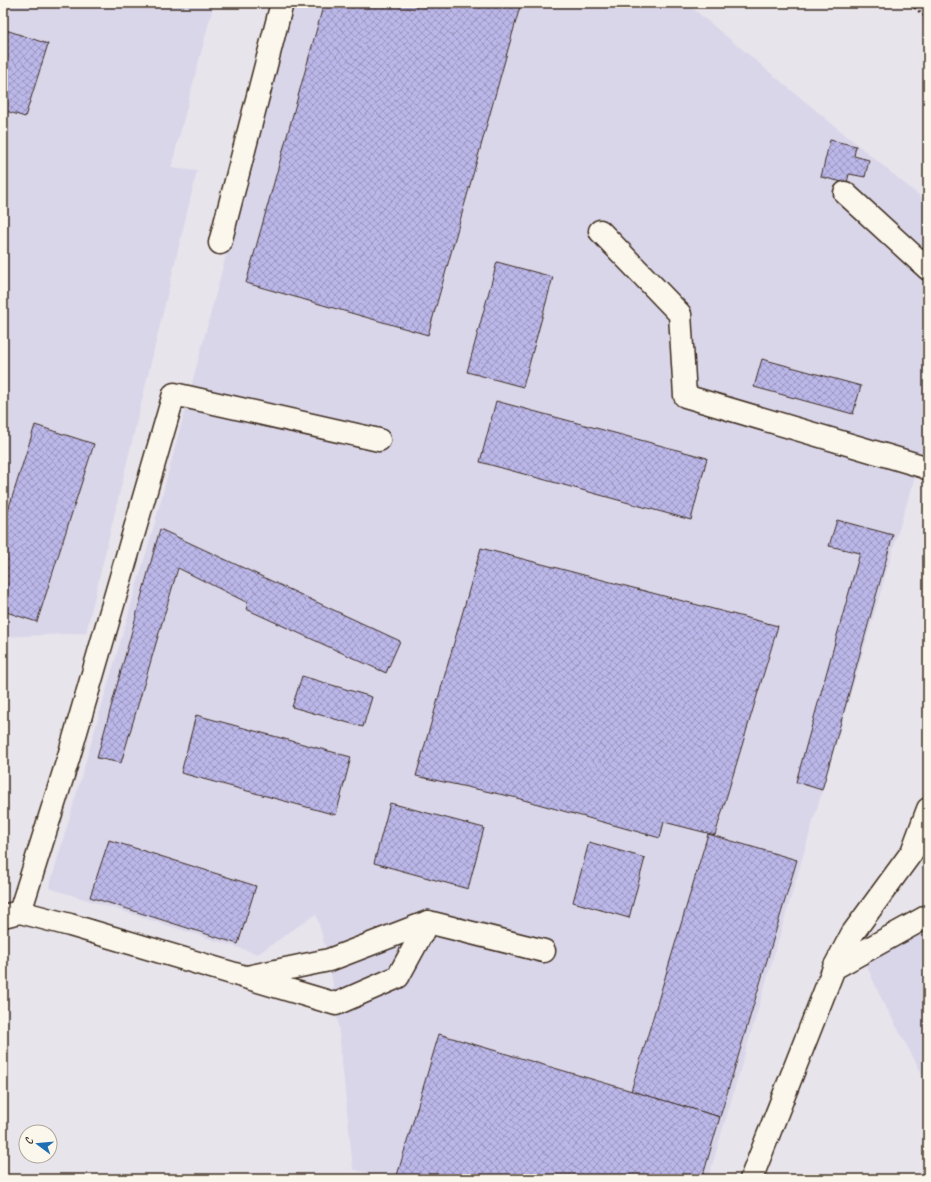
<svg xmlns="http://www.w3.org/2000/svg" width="931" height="1182" viewBox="0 0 931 1182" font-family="Caveat,sans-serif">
<defs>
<pattern id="building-cross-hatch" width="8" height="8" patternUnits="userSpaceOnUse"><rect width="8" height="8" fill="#bbb7e9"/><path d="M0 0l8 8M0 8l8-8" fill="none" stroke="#9995bc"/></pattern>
</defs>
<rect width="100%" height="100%" fill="#e8e4eb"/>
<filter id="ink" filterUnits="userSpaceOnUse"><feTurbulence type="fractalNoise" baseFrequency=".025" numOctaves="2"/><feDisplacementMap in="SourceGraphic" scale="8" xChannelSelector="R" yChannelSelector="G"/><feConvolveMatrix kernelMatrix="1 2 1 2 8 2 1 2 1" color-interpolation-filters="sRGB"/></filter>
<g filter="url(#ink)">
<g fill="#dad6ea">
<polygon points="3,3 214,3 171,168 197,171 86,633 3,637"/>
<polygon points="293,3 686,3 928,203 928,436 908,499 708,1179 387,1179 353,1169 336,1004 329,960 316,914 258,954 49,888 157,515"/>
<polygon points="928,899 928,1085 880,996 857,944 927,902"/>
</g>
<g fill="url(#building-cross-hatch)" stroke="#3b2a1e">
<polygon points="324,3 521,3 428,335 246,283"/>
<polygon points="3,29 48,44 25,117 3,110"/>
<polygon points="830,140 856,146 854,156 869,160 865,177 849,174 847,183 821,177"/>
<polygon points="497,262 553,277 523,387 467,372"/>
<polygon points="762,359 861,386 853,414 754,387"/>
<polygon points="496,401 707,458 691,520 480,462"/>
<polygon points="35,425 94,444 37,622 3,611 3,526"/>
<polygon points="837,520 893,535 822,790 796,782 860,553 829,546"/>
<polygon points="160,529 400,641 386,673 246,609 248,603 178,568 121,763 97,758"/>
<polygon points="481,548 778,626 715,835 664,822 660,838 513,797 416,776"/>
<polygon points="302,676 372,697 363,727 292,707"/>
<polygon points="196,715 351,757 336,815 181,773"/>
<polygon points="390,803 484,828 468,889 374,863"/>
<polygon points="708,834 797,860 720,1117 631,1091"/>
<polygon points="109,840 256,886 238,944 90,897"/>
<polygon points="589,842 645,858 629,918 573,902"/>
<polygon points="439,1034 720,1117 702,1179 396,1179"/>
</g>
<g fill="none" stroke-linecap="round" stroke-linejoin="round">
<g stroke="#3b2a1e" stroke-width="25">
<g id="minor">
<polyline points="845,193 928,269"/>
<polyline points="600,231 680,314 685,396 925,467 928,469"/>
<polyline points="220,243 282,3"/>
<polyline points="20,912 69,756 174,394 379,440"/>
<polyline points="3,916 20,912 70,925 336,1004 398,977 428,922"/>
<polyline points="834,968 852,934 912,852 928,809"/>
<polyline points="247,977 329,960 428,922 544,951"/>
<polyline points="751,1179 834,968 928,916"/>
</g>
</g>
<polyline stroke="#3b2a1e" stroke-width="2.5" stroke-dasharray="3 3" stroke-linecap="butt" points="909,3 928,19"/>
<use href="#minor" stroke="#fbf7ec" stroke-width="22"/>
</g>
</g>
<rect width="931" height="1182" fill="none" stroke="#fbf7ec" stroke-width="16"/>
<rect x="8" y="8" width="915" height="1166" fill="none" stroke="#3b2a1e" stroke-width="1.5" filter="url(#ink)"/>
<g transform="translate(38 1144) rotate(286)"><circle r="19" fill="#fbf7ec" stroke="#aea59a"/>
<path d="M0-3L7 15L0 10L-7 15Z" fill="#1f6fb2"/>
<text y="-6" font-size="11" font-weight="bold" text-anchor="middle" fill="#3b2a1e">С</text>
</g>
</svg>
